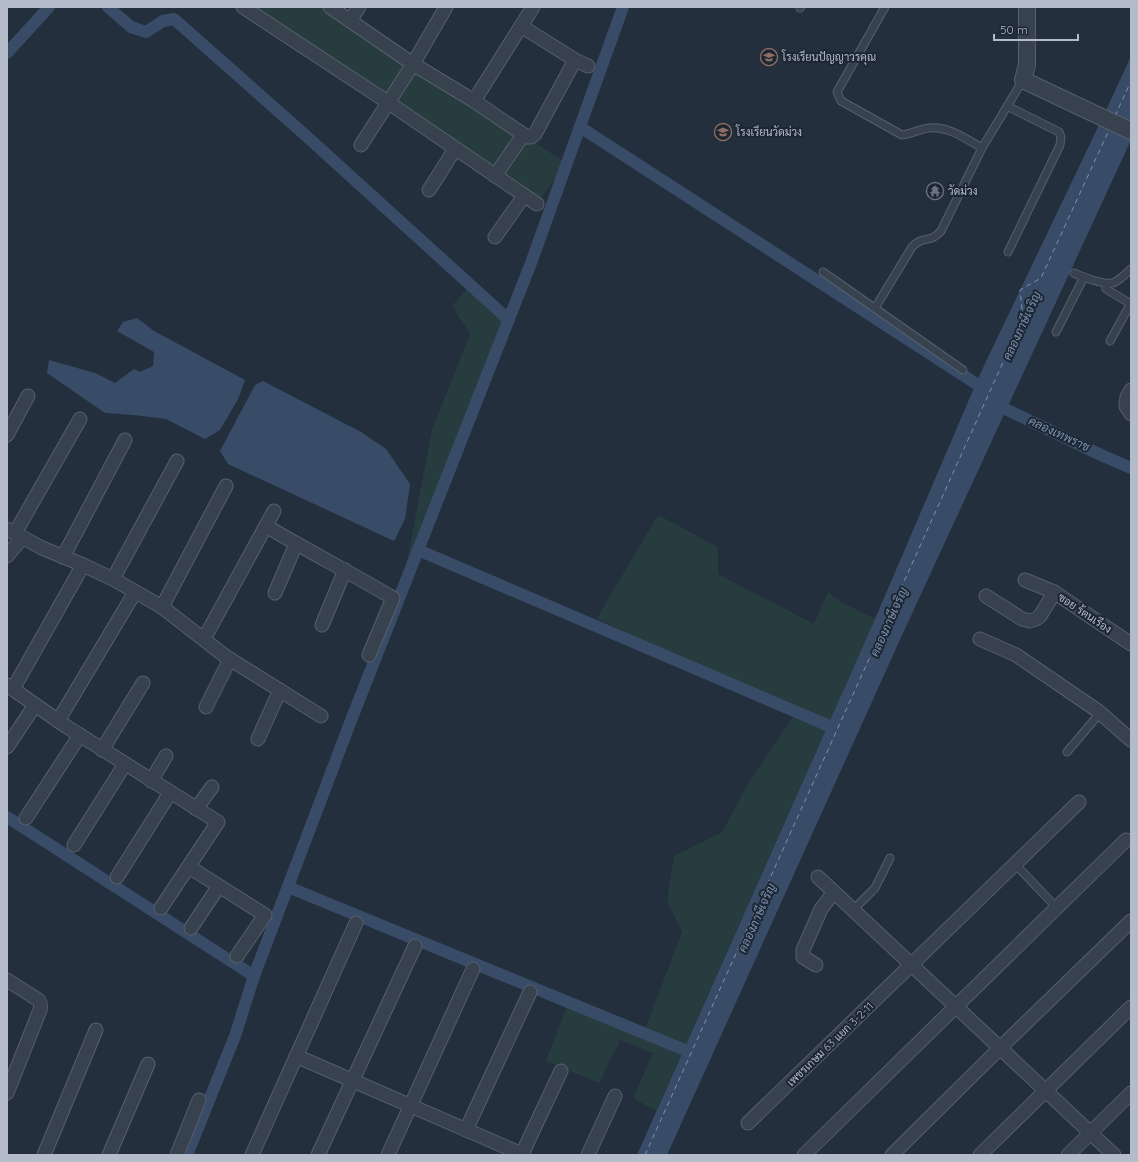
<svg xmlns="http://www.w3.org/2000/svg" width="1138" height="1162" viewBox="0 0 1138 1162" font-family="Quicksand,Sarabun,sans-serif">
<rect width="100%" height="100%" fill="#242f3e"/>
<g fill="#263c3f">
<polygon points="242,7 326,7 566,163 537,204"/>
<polygon points="473,282 513,318 425,548 404,577 432,430 470,334 452,306"/>
<polygon points="658,515 718,547 718,574 814,624 828,592 839,601 875,619 656,1111 633,1098 653,1053 620,1040 599,1083 546,1061 567,1006 642,1037 682,932 667,900 674,856 722,832 749,782 793,717 597,618"/>
</g>
<g fill="#394c67">
<polygon points="1131,56 1131,140 903,633 667,1155 637,1155 875,619 980,374 1109,104"/>
<polygon points="137,318 154,331 245,380 238,399 220,430 205,439 166,419 134,415 105,413 47,373 49,360 95,373 115,383 134,369 140,372 153,366 154,352 117,331 123,322"/>
<polygon points="263,381 361,432 386,449 410,484 405,519 394,541 228,464 220,451 255,385"/>
</g>
<g fill="none" stroke-linecap="round" stroke-linejoin="round">
<g stroke="#394c67" stroke-width="12">
<polyline points="108,7 131,27 146,32 163,21 174,19 304,134 509,320"/>
<polyline points="7,53 49,7"/>
<polyline points="580,127 989,392"/>
<polyline points="993,403 1101,455 1131,468"/>
<polyline points="418,550 841,731"/>
<polyline points="7,817 254,976"/>
<polyline points="288,887 697,1055"/>
<polyline points="187,1155 235,1036 254,976 350,723 531,263 623,7"/>
</g>
<g stroke="#7c92b1" stroke-width="1" stroke-dasharray="5 4" stroke-linecap="butt">
<polyline points="1115,116 1131,81"/>
<polyline points="645,1155 1023,318 1020,290 1041,278 1109,130"/>
</g>
<g stroke="#565f6c" stroke-width="9">
<g id="service">
<path d="M885,7L837,92L841,101L902,135C911,134 920,129 929,128C949,126 966,139 982,148"/>
<polyline points="800,8 801,7"/>
<polyline points="1007,106 1059,132 1061,137 1060,145 1008,252"/>
<polyline points="823,272 963,370"/>
<path d="M1074,273C1082,277 1105,285 1113,283C1120,280 1126,274 1131,269"/>
<polyline points="1106,284 1106,289 1131,304"/>
<path d="M875,308L912,247C923,235 930,244 941,231L982,148L1023,80"/>
<polyline points="1056,332 1084,277"/>
<polyline points="1110,341 1131,303"/>
<polyline points="1067,752 1100,713"/>
<polyline points="1015,864 1057,908"/>
<polyline points="853,910 875,888 890,858"/>
</g>
</g>
<g stroke="#565f6c" stroke-width="15">
<g id="minor">
<polyline points="243,7 389,103 537,204"/>
<polyline points="330,7 413,64 474,101 527,137 531,137 535,134 575,60"/>
<polyline points="350,21 359,7"/>
<polyline points="521,26 575,60 588,66"/>
<polyline points="474,101 533,7"/>
<polyline points="361,145 413,64 446,7"/>
<polyline points="495,176 523,135"/>
<polyline points="429,190 455,149"/>
<polyline points="495,237 524,196"/>
<polyline points="1131,390 1127,397 1126,406 1131,414"/>
<polyline points="7,435 28,396"/>
<path d="M266,526C308,551 351,573 393,598L369,655"/>
<polyline points="7,529 42,548 83,565 113,579 162,607 225,656 321,716"/>
<polyline points="15,533 80,419"/>
<polyline points="7,556 22,538"/>
<polyline points="63,557 125,440"/>
<polyline points="113,579 177,461"/>
<polyline points="1025,580 1054,592"/>
<polyline points="275,593 296,544"/>
<polyline points="986,596 1022,619 1030,621 1036,619 1040,616 1051,598 1054,592 1131,644"/>
<polyline points="162,607 226,486"/>
<polyline points="322,625 345,570"/>
<polyline points="204,639 274,511"/>
<polyline points="980,639 1016,655 1098,711 1131,740"/>
<polyline points="7,685 67,727 218,822 161,908"/>
<polyline points="13,689 83,565"/>
<polyline points="206,707 230,659"/>
<polyline points="58,721 135,592"/>
<polyline points="258,739 280,690"/>
<polyline points="7,747 35,705"/>
<polyline points="102,750 143,683"/>
<polyline points="151,781 166,756"/>
<polyline points="196,809 212,787"/>
<polyline points="26,818 80,735"/>
<polyline points="74,845 125,764"/>
<polyline points="189,867 265,915 237,956"/>
<polyline points="117,877 170,793"/>
<polyline points="818,877 1114,1155"/>
<polyline points="191,928 219,886"/>
<polyline points="816,965 803,957 803,950 821,909 834,892"/>
<path d="M7,980L37,999C41,1002 41,1005 40,1010L7,1093"/>
<polyline points="296,1056 524,1155"/>
<polyline points="748,1123 1079,802"/>
<polyline points="466,1130 530,992"/>
<polyline points="522,1154 561,1071"/>
<polyline points="44,1155 96,1030"/>
<polyline points="109,1155 148,1064"/>
<polyline points="177,1155 199,1100"/>
<polyline points="252,1155 356,923"/>
<polyline points="318,1155 415,946"/>
<polyline points="388,1155 473,969"/>
<polyline points="588,1155 615,1096"/>
<polyline points="804,1155 1126,840"/>
<polyline points="892,1155 1000,1048 1131,921"/>
<polyline points="980,1155 1131,1007"/>
<polyline points="1068,1155 1131,1093"/>
</g>
</g>
<g stroke="#565f6c" stroke-width="18">
<polyline id="tertiary" points="1027,7 1027,65 1023,80 1131,131"/>
</g>
<use href="#service" stroke="#38414e" stroke-width="7"/>
<use href="#minor" stroke="#38414e" stroke-width="13"/>
<use href="#tertiary" stroke="#38414e" stroke-width="16"/>
</g>
<defs>
<g id="school-ring" transform="scale(0.9)"><circle r="9.5" fill="#1d2633" stroke="#8d6e63" stroke-width="1.5"/><path d="M0-5L7-2L0 1L-7-2ZM-4 1L0 2.5L4 1V4Q0 6-4 4Z" fill="#8d6e63"/></g>
<g id="temple-ring" transform="scale(0.9)"><circle r="9.5" fill="#1d2633" stroke="#6b7280" stroke-width="1.5"/><path d="M0-6L5-2H3V0L6.5 2.5H4V6H1.5V3h-3V6H-4V2.5H-6.5L-3 0V-2H-5Z" fill="#6b7280"/></g>
</defs>
<g fill-rule="evenodd">
<use href="#school-ring" x="769" y="57"/>
<use href="#school-ring" x="723" y="132"/>
<use href="#temple-ring" x="935" y="191"/>
</g>
<g text-anchor="middle" stroke-width="4" stroke-linejoin="round" paint-order="stroke">
<g font-size="11" fill="#b4bcc9" stroke="#1d2633" text-anchor="start">
<text x="782" y="61">โรงเรียนปัญญาวรคุณ</text>
<text x="736" y="136">โรงเรียนวัดม่วง</text>
<text x="948" y="195">วัดม่วง</text>
</g>
<g font-size="11" fill="#b4bcc9" stroke="#1d2633">
<text transform="translate(1085 613) rotate(34)" y="4">ซอย ร้ตนเรึอง</text>
<text transform="translate(830 1044) rotate(-44)" y="4">เพชรเกษม 63 แยก 3-2-11</text>
</g>
<g font-size="12" font-style="italic" fill="#7c92b1" stroke="#1d2633">
<text transform="translate(1022 326) rotate(-65)" y="4">คลองภาษีเจริญ</text>
<text transform="translate(1059 434) rotate(25)" y="4">คลองเทพราช</text>
<text transform="translate(889 622) rotate(-66)" y="4">คลองภาษีเจริญ</text>
<text transform="translate(757 918) rotate(-66)" y="4">คลองภาษีเจริญ</text>
</g>
</g>
<rect width="1138" height="1162" fill="none" stroke="#b4bcc9" stroke-width="16"/>
<path d="M994 34v6h84v-6" fill="none" stroke="#b4bcc9" stroke-width="2"/>
<text x="1000" y="34" font-size="12" fill="#b4bcc9" stroke="#1d2633" stroke-width="3" paint-order="stroke">50 m</text>
</svg>
